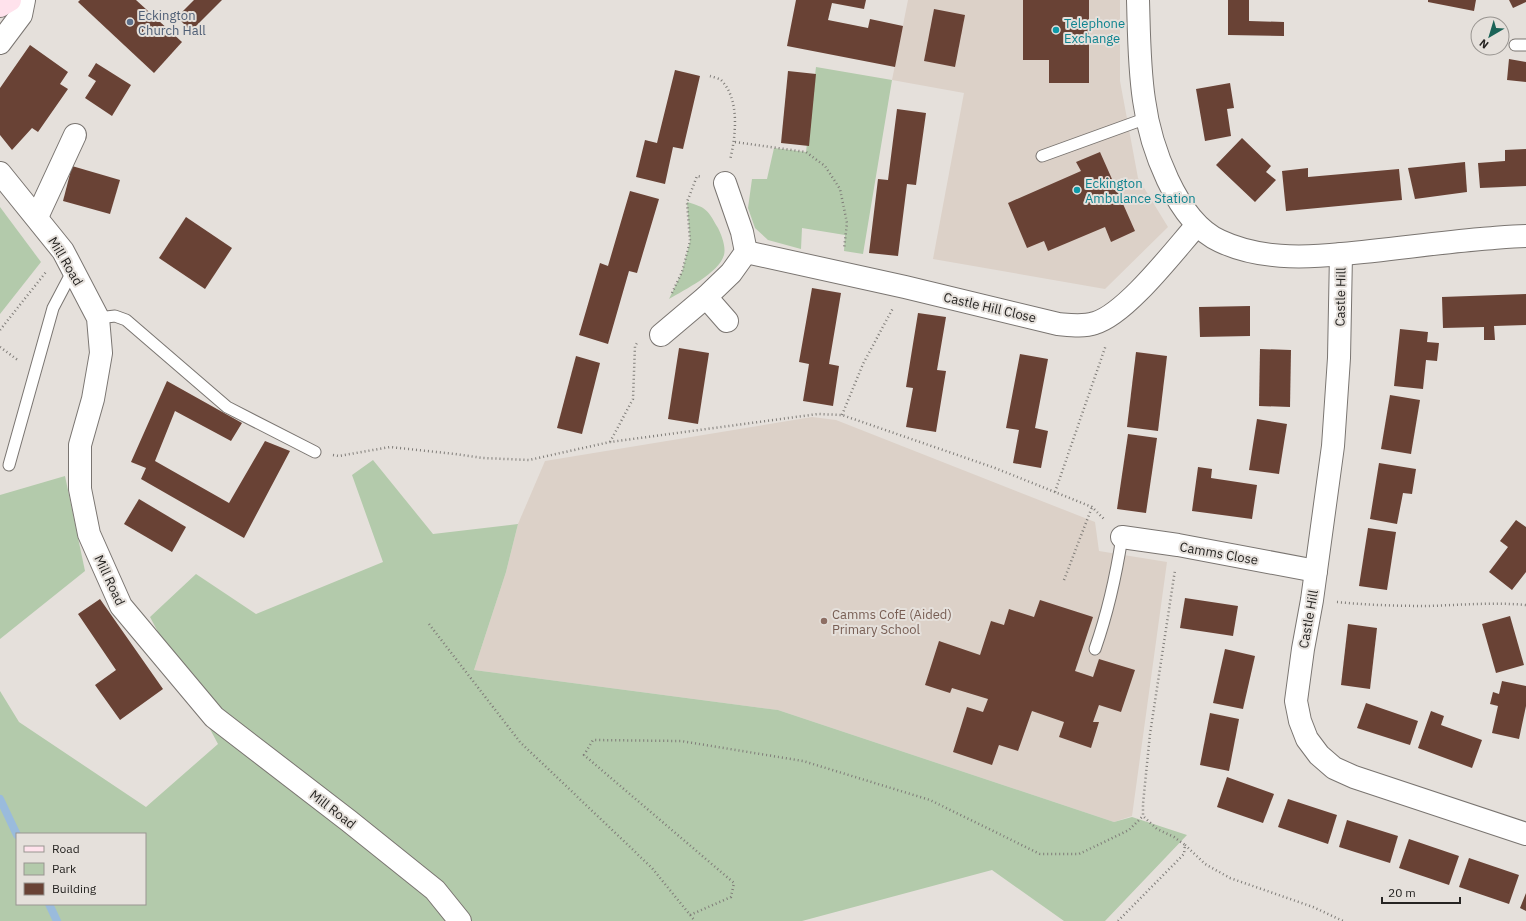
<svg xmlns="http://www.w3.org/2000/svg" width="1526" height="921" viewBox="0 0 1526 921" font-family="'IBM Plex Sans',sans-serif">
<rect width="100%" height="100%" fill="#e5e0db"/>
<g fill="#dcd1c8">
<polygon points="908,0 1120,0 1120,81 1138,178 1168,227 1105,289 933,259 964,93 892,80"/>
<polygon points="812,417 836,420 1095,522 1099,551 1167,562 1132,816 1114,822 778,710 474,670 506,572 518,524 545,461"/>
</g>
<g fill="#b3caab" fill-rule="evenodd">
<polygon points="816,67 892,80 863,254 844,251 845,235 802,228 801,249 768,240 755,228 748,208 752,179 767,179 774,148 806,152"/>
<path d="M687,202C707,208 707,209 718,228C722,236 726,247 724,255C719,273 684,290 669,299L682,272L690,241Z"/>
<polygon points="0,207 41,262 0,314"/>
<path d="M373,460L433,534L518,524L506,572L474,670L778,710L1114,822L1132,817L1187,835L1105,921H1064L992,870L802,921H0V691L19,722L146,807L218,744L150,617L196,574L256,614L383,562L352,475ZM17,834H145V904H17Z"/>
<polygon points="65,476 85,571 0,639 0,495"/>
</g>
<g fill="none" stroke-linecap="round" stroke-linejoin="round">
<g stroke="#9abbdc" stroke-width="8">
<polyline points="0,799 17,835"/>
<polyline points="49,904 57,921"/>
</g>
</g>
<g fill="#694235">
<polygon points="80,0 136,0 182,42 154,73 78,2"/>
<polygon points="194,0 222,0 191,31 177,17"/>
<polygon points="796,0 866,0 864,9 832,3 828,20 868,28 870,19 903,26 895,67 787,46"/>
<polygon points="1023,0 1089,0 1089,83 1049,83 1049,60 1023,60"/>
<polygon points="1228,0 1249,0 1249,21 1284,22 1284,36 1228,35"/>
<polygon points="1428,0 1476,0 1474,11 1428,2"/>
<polygon points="1509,0 1526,0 1526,2 1513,8"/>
<polygon points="934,9 965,15 955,67 924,61"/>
<polygon points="30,45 68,72 60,84 68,89 38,132 32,128 12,150 0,135 0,88"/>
<polygon points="1509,59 1526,62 1526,82 1507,80"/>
<polygon points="96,63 131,85 112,116 85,98 96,81 88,76"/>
<polygon points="675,70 700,76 683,149 673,147 665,184 636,177 645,140 657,143"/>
<polygon points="788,71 816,74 809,146 781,143"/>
<polygon points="1230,83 1234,108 1227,109 1231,136 1205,141 1196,89"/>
<polygon points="897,109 926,113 916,185 907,184 898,256 869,253 878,179 888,180"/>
<polygon points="1242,138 1271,166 1266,172 1276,180 1255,202 1216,165"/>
<polygon points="1526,149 1526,186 1480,188 1478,163 1505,161 1505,150"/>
<polygon points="1100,152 1135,231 1111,242 1105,227 1048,251 1044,241 1027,248 1008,203 1081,171 1076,162"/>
<polygon points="1465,162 1467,192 1415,199 1408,168"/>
<polygon points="72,166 120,180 110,214 63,201"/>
<polygon points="1308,168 1308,177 1399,169 1402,200 1286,211 1282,171"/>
<polygon points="630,191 659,199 637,273 629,271 608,344 579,335 600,263 608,266"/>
<polygon points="186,217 232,248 205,289 159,258"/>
<polygon points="812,288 841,293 829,364 839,366 833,406 803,401 809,364 799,362"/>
<polygon points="1526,294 1526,325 1494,326 1495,340 1484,340 1484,327 1443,328 1442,297"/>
<polygon points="1250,306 1250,336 1200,337 1199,307"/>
<polygon points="918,313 946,317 937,370 946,371 936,432 906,427 913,388 906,387"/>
<polygon points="1400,329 1428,332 1427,342 1439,343 1437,361 1426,360 1423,389 1394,386"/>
<polygon points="679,348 709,353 698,424 668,419"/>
<polygon points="1260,349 1291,350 1290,407 1259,406"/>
<polygon points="1136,352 1167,356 1158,431 1127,427"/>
<polygon points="1020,354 1048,359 1035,428 1048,431 1041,468 1013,463 1019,430 1006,428"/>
<polygon points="576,356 600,363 582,434 557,428"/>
<polygon points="167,381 242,423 231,441 175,411 155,461 229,503 265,441 290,451 244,538 141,479 146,468 131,462"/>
<polygon points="1390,395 1420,400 1411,454 1381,449"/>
<polygon points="1257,419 1287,424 1279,474 1249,470"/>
<polygon points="1128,434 1157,438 1146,513 1117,509"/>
<polygon points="1379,463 1416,469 1412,494 1403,493 1397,524 1370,519"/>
<polygon points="1198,467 1212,469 1211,478 1257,485 1252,519 1192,511"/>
<polygon points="139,499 186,527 172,552 124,524"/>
<polygon points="1516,520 1526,527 1526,572 1512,590 1489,572 1508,547 1500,541"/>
<polygon points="1368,528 1396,532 1387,590 1359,586"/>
<polygon points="1185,598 1238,606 1233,636 1180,628"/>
<polygon points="100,599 163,689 120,720 95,685 116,670 78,614"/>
<polygon points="1040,600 1093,617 1075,671 1093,677 1099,659 1135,670 1121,712 1099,705 1093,722 1099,722 1091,748 1059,737 1064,722 1032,711 1018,751 999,745 992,765 953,752 967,707 983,712 988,699 952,688 950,693 925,685 939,641 980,655 991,621 1004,625 1009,609 1034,617"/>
<polygon points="1510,616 1524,665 1496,673 1482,624"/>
<polygon points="1348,624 1377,628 1370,689 1341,685"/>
<polygon points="1225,649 1255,656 1243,709 1213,703"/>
<polygon points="1502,681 1526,686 1526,706 1519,739 1492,733 1498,706 1490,704 1493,692 1499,694"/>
<polygon points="1366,703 1418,721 1410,745 1357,728"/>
<polygon points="1431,711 1444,716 1441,725 1482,740 1472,768 1418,748"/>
<polygon points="1210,713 1239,719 1229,771 1200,765"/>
<polygon points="1227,777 1274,794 1263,823 1217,807"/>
<polygon points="1288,799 1337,815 1328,844 1278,827"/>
<polygon points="1347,820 1398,836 1390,863 1339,847"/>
<polygon points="1409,839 1459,856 1449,885 1399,868"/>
<polygon points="1469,858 1519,875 1509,904 1459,887"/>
<polygon points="1526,893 1526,911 1520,908"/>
</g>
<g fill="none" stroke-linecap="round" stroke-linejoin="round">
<g stroke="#7a7571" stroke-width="13">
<g id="service">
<polyline points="1515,45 1526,45"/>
<polyline points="1042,156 1147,118"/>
<polyline points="98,318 115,316 126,320 227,407 315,452"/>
<polyline points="9,465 53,308 73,270"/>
<path d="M1095,649C1108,612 1116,576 1122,537"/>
</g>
</g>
<g stroke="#7a7571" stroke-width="24">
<g id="minor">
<path d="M1138,0C1139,33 1139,67 1144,100C1150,145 1176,221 1220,241C1258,259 1302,258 1342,254C1389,250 1434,243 1481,239C1496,238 1511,236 1526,236"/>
<polyline points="0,43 21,15 24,0"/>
<polyline points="0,173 63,251 98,318 101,353 93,399 80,445 80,489 89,534 121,606 214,717 349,821 435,890 460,921"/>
<polyline points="37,217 75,135"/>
<path d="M746,252L905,287L1058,324C1070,325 1083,327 1095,323C1126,314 1174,251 1197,225"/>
<polyline points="1341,254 1339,358 1333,446 1312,600 1303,649 1296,701 1300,721 1307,739 1319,755 1334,768 1354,777 1526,834"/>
<polyline points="706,297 727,321"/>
<polyline points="661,335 706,297 731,273 746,252 742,232 725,183"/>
<polyline points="1122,537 1178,545 1316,571"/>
</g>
</g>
<g stroke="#7a7571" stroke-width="24">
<polyline id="secondary" points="0,6 10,0"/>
</g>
<g stroke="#7f7c78" stroke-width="2.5" stroke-dasharray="1 3" stroke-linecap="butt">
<path d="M710,76C713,77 718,78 721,80C740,99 736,136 730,160"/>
<polyline points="735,142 806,152 825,166 840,189 847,223 844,249"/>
<polyline points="672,293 682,272 690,241 687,202 697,176 702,177"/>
<polyline points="0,330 46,272"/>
<polyline points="0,347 19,361"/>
<polyline points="842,415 863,364 893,308"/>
<polyline points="610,442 633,399 635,346 637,343"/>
<polyline points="333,455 339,456 390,447 455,454 483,458 529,460 610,442 818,414 842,415 995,468 1092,507 1105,520"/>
<polyline points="1055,492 1106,345"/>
<polyline points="1064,580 1092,507"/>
<path d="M1337,602C1367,605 1398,606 1428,606C1461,605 1493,602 1526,605"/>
<polyline points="429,624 520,742 652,868 695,921"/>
<polyline points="1185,845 1205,864 1230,878 1313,907 1343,921"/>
<polyline points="690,915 731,897 734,883 584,755 593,740 681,741 803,761 930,800 1040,854 1079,854 1129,830 1143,816"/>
<polyline points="1118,921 1184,854 1185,845 1174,837 1157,829 1143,816 1143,804 1150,734 1175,570"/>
</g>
<use href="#service" stroke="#fff" stroke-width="11"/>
<use href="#minor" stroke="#fff" stroke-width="22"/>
<use href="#secondary" stroke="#ffe2ec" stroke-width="22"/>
</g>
<circle fill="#5c6f8a" stroke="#e5e0db" stroke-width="1.5" cx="130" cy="22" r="4"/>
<g fill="#0f9aa8" stroke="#e5e0db" stroke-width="1.5">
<circle cx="1056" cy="30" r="4"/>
<circle cx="1077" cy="190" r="4"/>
</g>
<circle fill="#8d6e63" stroke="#e5e0db" stroke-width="1.5" cx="824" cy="621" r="4"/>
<g text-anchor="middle" stroke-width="4" stroke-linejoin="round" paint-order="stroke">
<g font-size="13" fill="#4e5e75" stroke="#e5e0db" text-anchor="start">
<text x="138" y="20">Eckington<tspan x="138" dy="15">Church Hall</tspan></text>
</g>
<g font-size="13" fill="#0d838f" stroke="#e5e0db" text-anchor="start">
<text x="1064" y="28">Telephone<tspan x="1064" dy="15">Exchange</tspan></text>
<text x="1085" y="188">Eckington<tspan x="1085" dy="15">Ambulance Station</tspan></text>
</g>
<g font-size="13" fill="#262422" stroke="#e5e0db">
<text transform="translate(66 261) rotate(59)" y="5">Mill Road</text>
<text transform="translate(1340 297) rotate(-89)" y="5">Castle Hill</text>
<text transform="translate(990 307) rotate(13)" y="5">Castle Hill Close</text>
<text transform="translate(1219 553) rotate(10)" y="5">Camms Close</text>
<text transform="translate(110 580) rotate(65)" y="5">Mill Road</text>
<text transform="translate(1308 619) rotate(-80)" y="5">Castle Hill</text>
<text transform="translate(333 809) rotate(38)" y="5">Mill Road</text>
</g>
<g font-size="13" fill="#785e54" stroke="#e5e0db" text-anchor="start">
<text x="832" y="619">Camms CofE (Aided)<tspan x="832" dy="15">Primary School</tspan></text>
</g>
</g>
<rect x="16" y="833" width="130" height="72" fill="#e5e0db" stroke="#999591"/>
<rect x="24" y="846" width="20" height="6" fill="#ffe2ec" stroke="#999591"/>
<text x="52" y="853" font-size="12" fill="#262422">Road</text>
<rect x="24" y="863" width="20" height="12" fill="#b3caab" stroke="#999591"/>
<text x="52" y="873" font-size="12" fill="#262422">Park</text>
<rect x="24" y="883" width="20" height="12" fill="#694235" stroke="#999591"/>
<text x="52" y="893" font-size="12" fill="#262422">Building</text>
<g transform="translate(1490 36) rotate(218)"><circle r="19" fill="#e5e0db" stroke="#999591"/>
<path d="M0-3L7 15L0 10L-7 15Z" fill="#1b6357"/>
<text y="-6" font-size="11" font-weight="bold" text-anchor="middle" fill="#262422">N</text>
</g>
<path d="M1382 897v6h78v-6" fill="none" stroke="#262422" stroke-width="2"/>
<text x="1388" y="897" font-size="12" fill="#262422" stroke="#e5e0db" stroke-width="3" paint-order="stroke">20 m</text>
</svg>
